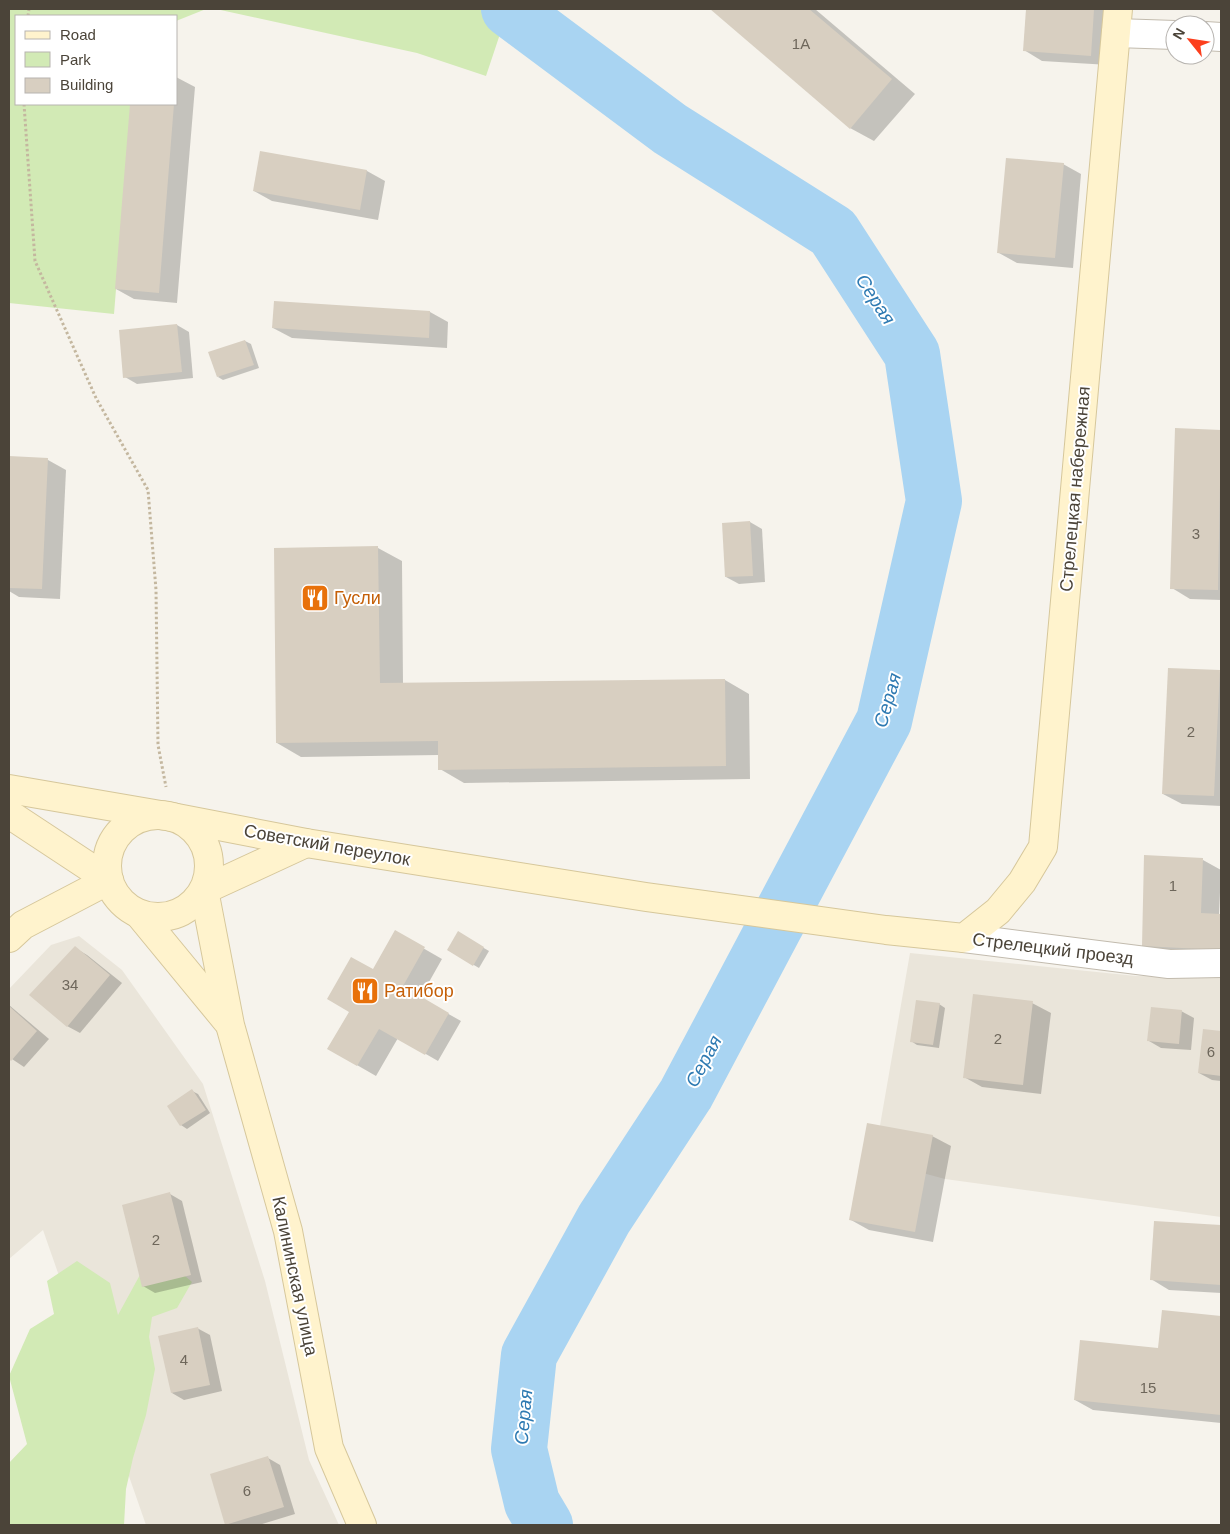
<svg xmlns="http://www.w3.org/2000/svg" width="1230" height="1534" viewBox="0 0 1230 1534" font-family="Helvetica,sans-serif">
<rect width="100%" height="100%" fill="#f6f3ec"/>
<g fill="#eae5da">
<polygon points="79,936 122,970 203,1084 265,1281 309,1460 339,1525 146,1525 43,1230 9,1259 9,989 51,945"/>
<polygon points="910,953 1136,976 1221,977 1221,1217 945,1179 874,1160"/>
</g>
<g fill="#d2eab5">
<polygon points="9,9 206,9 176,21 176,16 16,16 16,104 131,104 114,314 9,303"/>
<polygon points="216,9 480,9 502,28 486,76 417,53"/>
<polygon points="165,1259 192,1282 177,1308 152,1317 149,1337 155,1369 146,1415 133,1458 126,1489 124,1525 9,1525 9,1463 27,1444 9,1376 30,1329 54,1314 47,1281 77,1261 110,1283 118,1315 141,1273"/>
</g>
<g fill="#0003">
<polygon points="712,9 815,9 915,94 874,141 850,128"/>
<polygon points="1027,9 1113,9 1109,65 1042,61 1024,50"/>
<polygon points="176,77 195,87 177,303 134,299 116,289 132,104 176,104"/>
<polygon points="261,152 367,171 385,181 378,220 272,201 254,191"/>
<polygon points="1063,164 1081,174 1073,268 1017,263 999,253"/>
<polygon points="430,312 448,322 447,348 292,338 273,328"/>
<polygon points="177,325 189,332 193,378 137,384 125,377"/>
<polygon points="245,341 251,344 259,368 223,380 218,377"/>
<polygon points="1177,430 1221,431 1221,600 1190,599 1172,588"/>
<polygon points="9,458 48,460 66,470 60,599 19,597 9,591"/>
<polygon points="750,522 762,529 765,582 739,584 726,577"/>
<polygon points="378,548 402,561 403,684 725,680 749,694 750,779 464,783 440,769 439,755 301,757 277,743"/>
<polygon points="1220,671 1221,672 1221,806 1182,804 1163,794"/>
<polygon points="1203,860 1221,870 1219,915 1221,915 1221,959 1162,956 1144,945"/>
<polygon points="395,932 442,959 420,998 461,1021 438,1061 398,1038 376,1076 329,1049"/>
<polygon points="458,933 489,951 479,968 448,950"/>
<polygon points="75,948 87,955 122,983 80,1033 67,1026"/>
<polygon points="1032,1003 1051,1013 1041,1094 982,1087 964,1077"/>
<polygon points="939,1004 945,1008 939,1048 917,1045 911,1041"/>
<polygon points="9,1005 49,1039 24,1067 9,1057"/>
<polygon points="1181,1011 1194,1018 1191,1050 1161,1048 1149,1041"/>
<polygon points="1204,1030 1221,1032 1221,1081 1212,1080 1199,1073"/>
<polygon points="192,1091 198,1094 210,1113 187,1129 181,1125"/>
<polygon points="932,1136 951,1146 933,1242 869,1230 851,1220"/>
<polygon points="170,1194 182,1201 202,1282 155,1293 143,1286"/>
<polygon points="1155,1222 1221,1227 1221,1293 1169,1290 1151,1279"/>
<polygon points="1163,1311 1221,1317 1221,1423 1093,1410 1075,1400 1159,1350"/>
<polygon points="197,1328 210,1335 222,1391 184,1400 172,1393"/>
<polygon points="268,1458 280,1465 295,1514 259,1525 227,1524"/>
</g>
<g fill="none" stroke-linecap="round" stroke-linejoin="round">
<polyline stroke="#a9d4f2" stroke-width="56" points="509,9 670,129 833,232 912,354 934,501 884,721 686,1094 604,1219 529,1355 519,1449 532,1503 545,1525"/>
</g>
<g fill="#d8cfc1">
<polygon points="710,9 809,9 892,79 850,129"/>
<polygon points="1026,9 1094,9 1091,56 1023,51"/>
<polygon points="130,104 174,104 159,293 115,289"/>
<polygon points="260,151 367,170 360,210 253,191"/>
<polygon points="1006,158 1064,163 1055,258 997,253"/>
<polygon points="274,301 430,311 429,338 272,328"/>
<polygon points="177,324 182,372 123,378 119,330"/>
<polygon points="245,340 254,365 217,377 208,352"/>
<polygon points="1175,428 1221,430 1218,590 1170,589"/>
<polygon points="9,456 48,458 42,589 9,588"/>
<polygon points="750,521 753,576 725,577 722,523"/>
<polygon points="378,546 380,683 725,679 726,766 438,770 438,741 276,743 274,548"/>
<polygon points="1168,668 1220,670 1214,796 1162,794"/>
<polygon points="1144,855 1203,858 1201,913 1221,914 1221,950 1142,946"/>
<polygon points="395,930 425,947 403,986 449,1013 425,1055 379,1029 357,1066 327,1049 349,1012 327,999 351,957 373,969"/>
<polygon points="458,931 484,947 473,966 447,950"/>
<polygon points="75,946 110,975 67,1027 29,995"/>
<polygon points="973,994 1033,1001 1023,1085 963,1078"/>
<polygon points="916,1000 940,1003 933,1045 910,1042"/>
<polygon points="9,1006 37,1031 11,1061 9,1059"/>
<polygon points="1151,1007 1182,1010 1179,1044 1147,1041"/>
<polygon points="1203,1029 1221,1031 1221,1076 1198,1073"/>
<polygon points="192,1089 206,1110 180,1126 167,1106"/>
<polygon points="867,1123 933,1135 915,1232 849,1220"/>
<polygon points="170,1192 191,1275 142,1287 122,1205"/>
<polygon points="1154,1221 1221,1225 1221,1285 1150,1280"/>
<polygon points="1162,1310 1221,1316 1221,1415 1074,1400 1080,1340 1158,1348"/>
<polygon points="198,1327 210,1385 171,1393 158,1336"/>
<polygon points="268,1456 284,1507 225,1525 210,1474"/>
</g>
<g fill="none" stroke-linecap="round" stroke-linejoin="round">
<g stroke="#c2bbae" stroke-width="30">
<g id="street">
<polyline points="1116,33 1175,35"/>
<polyline points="1205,36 1221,37"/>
<polyline points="964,938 1169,964 1221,963"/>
</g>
</g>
<g stroke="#d6c79b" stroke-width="30">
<g id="secondary">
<polyline points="9,789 172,817 306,843 646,897 886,930 964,938 998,911 1022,882 1043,847 1118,9"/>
<polyline points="9,814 109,880 23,925 9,938"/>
<circle cx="158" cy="866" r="51"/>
<polyline points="306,843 204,890 230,1025 288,1231 329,1448 362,1525"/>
<polyline points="139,914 227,1021"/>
</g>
</g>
<g stroke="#c4b79f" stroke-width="3" stroke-dasharray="2.5 2.5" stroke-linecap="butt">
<polyline points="28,16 29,9"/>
<polyline points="24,104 35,261 96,398 148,490 156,590 158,745 166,787"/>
</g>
<use href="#street" stroke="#fff" stroke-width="28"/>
<use href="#secondary" stroke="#fff3cd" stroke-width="28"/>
</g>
<defs>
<g id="restaurant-square" transform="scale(1.4375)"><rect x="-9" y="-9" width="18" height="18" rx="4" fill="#e8710a" stroke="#fff"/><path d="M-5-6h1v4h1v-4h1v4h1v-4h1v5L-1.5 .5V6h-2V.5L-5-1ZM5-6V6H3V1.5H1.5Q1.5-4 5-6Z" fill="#fff"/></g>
</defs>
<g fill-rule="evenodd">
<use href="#restaurant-square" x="315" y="598"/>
<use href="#restaurant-square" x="365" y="991"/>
</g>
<g text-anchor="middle" stroke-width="4" stroke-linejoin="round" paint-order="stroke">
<g font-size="15" fill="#6e675b">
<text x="801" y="49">1А</text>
<text x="1196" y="539">3</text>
<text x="1191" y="737">2</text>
<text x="1173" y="891">1</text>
<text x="70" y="990">34</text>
<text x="998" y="1044">2</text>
<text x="1211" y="1057">6</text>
<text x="156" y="1245">2</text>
<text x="184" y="1365">4</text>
<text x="1148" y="1393">15</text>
<text x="247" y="1496">6</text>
</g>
<g font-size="18" fill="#4b4439" stroke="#fff">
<text transform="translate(1075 489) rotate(-85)" y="6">Стрелецкая набережная</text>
<text transform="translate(327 845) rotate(10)" y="6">Советский переулок</text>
<text transform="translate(1053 949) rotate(7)" y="6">Стрелецкий проезд</text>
<text transform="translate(295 1276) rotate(78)" y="6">Калининская улица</text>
</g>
<g font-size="18" fill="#c56008" stroke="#fff" text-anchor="start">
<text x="334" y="604">Гусли</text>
<text x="384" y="997">Ратибор</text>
</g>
<g font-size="19" font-style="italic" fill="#2e7ab2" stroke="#fff">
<text transform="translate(876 299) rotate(57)" y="7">Серая</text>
<text transform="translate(887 700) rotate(-74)" y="7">Серая</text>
<text transform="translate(703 1061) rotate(-62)" y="7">Серая</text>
<text transform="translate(523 1417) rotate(-85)" y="7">Серая</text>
</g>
</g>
<rect width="1230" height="1534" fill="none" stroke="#4b4439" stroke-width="20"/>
<rect x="15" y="15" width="162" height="90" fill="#ffffff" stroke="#b7b4b0"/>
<rect x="25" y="31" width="25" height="8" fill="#fff3cd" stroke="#b7b4b0"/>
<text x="60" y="40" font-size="15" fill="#4b4439">Road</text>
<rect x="25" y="52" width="25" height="15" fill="#d2eab5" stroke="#b7b4b0"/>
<text x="60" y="65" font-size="15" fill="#4b4439">Park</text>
<rect x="25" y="78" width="25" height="15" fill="#d8cfc1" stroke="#b7b4b0"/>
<text x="60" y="90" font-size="15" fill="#4b4439">Building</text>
<g transform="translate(1190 40) rotate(300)"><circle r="24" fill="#ffffff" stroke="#b7b4b0"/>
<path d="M0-4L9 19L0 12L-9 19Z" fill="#fc3f1d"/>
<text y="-8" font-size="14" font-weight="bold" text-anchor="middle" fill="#4b4439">N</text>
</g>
</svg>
